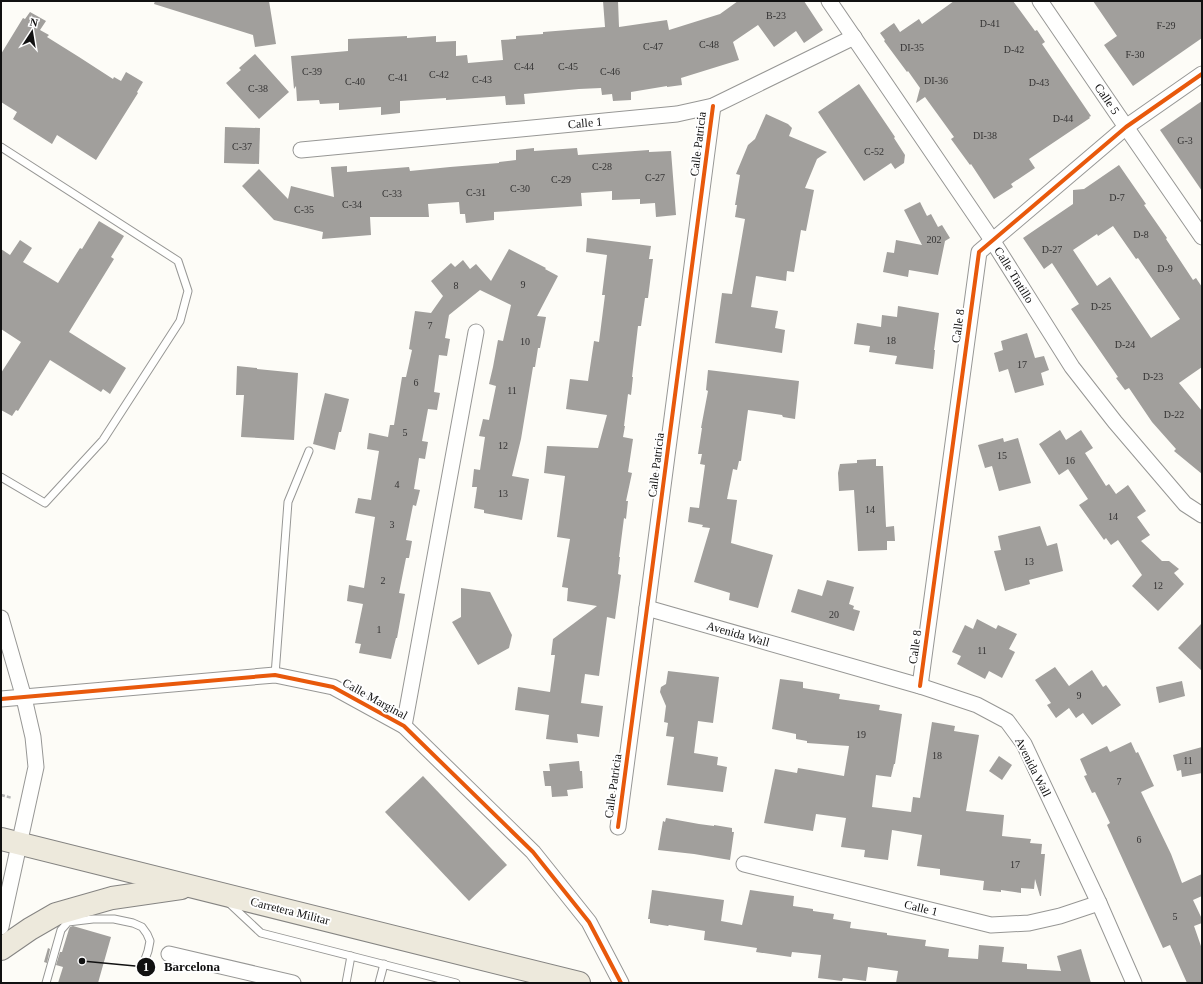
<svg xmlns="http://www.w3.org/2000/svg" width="1203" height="984" viewBox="0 0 1203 984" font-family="'Times New Roman',serif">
<rect width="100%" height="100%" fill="#fdfcf7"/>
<g fill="#a19f9c" fill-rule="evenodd">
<polygon points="155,1 269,1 276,44 255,47 253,35 154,4"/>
<polygon points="603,1 618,1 619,27 667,20 669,30 720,14 738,1 804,1 823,30 804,43 796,31 774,47 758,25 733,42 739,60 681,78 682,85 667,87 667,86 631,92 631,100 613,101 612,94 602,95 601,88 579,89 524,94 525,104 506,105 505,96 446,100 446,98 400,101 400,113 381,115 381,107 339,110 339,103 320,104 319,100 297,101 296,86 294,89 291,56 348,51 348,39 407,36 407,38 436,36 436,42 456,41 456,56 467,55 468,63 503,60 501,40 516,39 516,36 543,34 543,32 605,27"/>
<polygon points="954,1 1013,1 1035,31 1037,30 1045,42 1042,44 1091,116 1089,117 1090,118 1029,159 1035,168 1011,184 1013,187 994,199 971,164 970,165 951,139 954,137 925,97 916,103 920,88 908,71 907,72 884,41 885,40 880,33 894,23 900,32 919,19 922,24"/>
<polygon points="1093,1 1202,1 1202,38 1133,86 1104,45 1117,36"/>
<polygon points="30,12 46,21 40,30 49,35 47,37 79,57 113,79 114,77 121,81 126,72 143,82 137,92 138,93 96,160 57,135 52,144 13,119 17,112 1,102 1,54 23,18 25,19"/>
<polygon points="255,54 289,92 259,119 226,83 241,70 239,68"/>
<polygon points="859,84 895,137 894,138 905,155 904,163 895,169 891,163 864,181 818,112"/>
<polygon points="1202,101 1202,191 1160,130"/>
<polygon points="766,114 788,124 792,128 789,136 827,152 817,159 805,188 814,190 806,231 801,230 794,272 787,271 786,281 756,276 751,307 778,311 775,328 785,330 782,353 715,343 722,293 732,294 745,219 735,217 737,205 735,205 740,175 736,174 748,145 755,139"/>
<polygon points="225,127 260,128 259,164 224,163"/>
<polygon points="534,148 534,151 577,148 578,155 649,150 649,152 671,151 676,215 656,217 655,203 640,204 640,199 612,200 612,191 581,193 582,206 494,212 494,220 466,223 465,214 460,214 459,202 428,204 429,217 370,217 371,235 322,239 323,232 274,220 242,186 259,169 288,199 291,186 334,197 331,167 347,166 347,172 409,167 410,171 450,167 499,163 499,162 516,160 516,150"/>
<path d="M1119,165L1146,204L1144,205L1167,238L1166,239L1193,280L1196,278L1202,287V367L1179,383L1202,411V474L1174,451L1176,449L1152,422L1129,388L1125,390L1116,378L1118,377L1071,309L1079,304L1052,263L1044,269L1023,238L1073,204V190L1084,189ZM1113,226L1136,259L1138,258L1180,319L1151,338L1110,277L1097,286L1073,250L1097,234L1098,236Z"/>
<polygon points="920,202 927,216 931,214 938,227 942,225 950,238 945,241 938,275 909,270 908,277 883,272 887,252 894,253 896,240 922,245 904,210"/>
<polygon points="99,221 124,236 111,257 114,259 69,332 126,368 110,394 103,389 101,392 50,360 18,411 16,410 12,416 1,410 1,373 21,342 1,329 1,249 10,255 20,240 32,248 23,262 58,283 80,248 82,249"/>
<polygon points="587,238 651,246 649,259 653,259 648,298 645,298 641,326 638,326 632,377 633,377 631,395 628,394 624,426 625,426 623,437 633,439 628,472 632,473 626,501 628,501 626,519 624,518 619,557 620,557 618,574 621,575 615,619 607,617 599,676 585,674 581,703 603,706 599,737 577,734 578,743 546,739 549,715 515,710 518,687 550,692 555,655 551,655 553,639 597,606 567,601 568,588 562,587 570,539 557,537 565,476 544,473 547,446 598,448 607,415 566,409 570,379 588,381 594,341 599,342 605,295 602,295 607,255 586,252"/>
<polygon points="509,249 546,268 545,269 558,276 537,316 546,317 540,348 538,348 535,367 533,367 521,439 512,476 529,479 522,520 484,513 484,510 474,508 477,487 472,487 474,469 480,470 485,437 479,436 483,419 489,420 496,386 489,384 493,367 498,340 503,341 511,305 480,290 449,315 445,338 450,339 447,356 439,355 434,392 440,393 437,410 428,409 422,441 428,442 425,459 419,458 414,489 420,490 416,506 413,505 406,540 412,541 409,558 406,558 399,593 405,594 397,638 396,638 391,659 359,653 361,644 355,643 363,604 347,601 349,585 364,588 375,517 355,513 358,498 371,500 379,451 367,449 369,433 388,437 390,425 394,425 402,377 406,377 412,350 409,349 415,311 431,313 443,296 431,281 451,263 455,267 463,260 470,269 476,264 491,281"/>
<polygon points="898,306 939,313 934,350 935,350 933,369 895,364 897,356 869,352 870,346 854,344 857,323 881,327 882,315 897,317"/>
<polygon points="1027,333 1035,358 1044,356 1049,370 1041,373 1044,385 1015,393 1008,369 999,372 994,353 1003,350 1001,341"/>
<polygon points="237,366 257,368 257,369 298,373 294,440 241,437 244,395 236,395"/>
<polygon points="708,370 799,381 795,419 783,417 782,415 748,410 741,461 739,461 737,470 733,469 727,499 737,500 731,543 773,555 758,608 729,600 730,593 694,582 710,528 702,527 703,525 688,522 690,507 699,508 705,465 700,464 702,454 698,454 702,428 701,428 708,391 706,390"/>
<polygon points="325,393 349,399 341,432 339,432 335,450 313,444"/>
<polygon points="1060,430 1066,440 1081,430 1093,448 1085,453 1106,486 1109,484 1116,494 1128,485 1146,511 1137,517 1150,535 1141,541 1162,561 1169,561 1179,569 1174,573 1184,584 1158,611 1132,586 1142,575 1118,540 1111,545 1106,538 1104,540 1079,505 1088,499 1068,469 1059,475 1039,444"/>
<polygon points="1003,438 1004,442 1018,438 1031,483 999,491 992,466 985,468 978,445"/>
<polygon points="876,459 876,466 883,466 886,527 894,526 895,541 887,541 887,550 858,551 854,490 839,491 838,473 840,464 857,463 857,460"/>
<polygon points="1040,526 1047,546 1057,543 1063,571 1029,580 1030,584 1005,591 994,551 1001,550 998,536"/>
<polygon points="827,580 854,587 849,604 854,606 853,609 860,611 854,631 791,612 798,589 822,596"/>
<polygon points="461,588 490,592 512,635 509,648 478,665 452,622 461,617"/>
<polygon points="977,619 996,629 998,625 1017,634 1009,649 1015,652 1002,678 989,671 985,679 957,664 961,656 952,652 965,625 973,629"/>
<polygon points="1202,623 1202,671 1178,648"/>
<polygon points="1055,667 1069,686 1092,670 1103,687 1106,685 1121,705 1092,725 1083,713 1076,718 1069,708 1056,718 1047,705 1051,703 1035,680"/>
<polygon points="668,671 719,677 713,723 698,721 694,753 718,757 717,765 727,767 723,792 667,785 674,737 666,736 668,723 664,722 666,706 660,692 661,687 666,684"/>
<polygon points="780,679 803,682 803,688 840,694 839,699 880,705 879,710 902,714 895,764 894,764 891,777 876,775 872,807 911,812 913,797 920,798 932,722 955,726 954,731 979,735 966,811 1004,815 1002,836 1031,839 1030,843 1042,844 1041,854 1045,854 1041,896 1040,896 1035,879 1034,889 1021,888 1021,893 1001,890 1001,892 983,890 984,881 940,875 940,869 917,866 922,835 892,830 888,860 864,857 865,850 841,847 846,818 816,814 813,831 764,823 775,769 797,773 798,768 844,776 849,746 807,743 807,741 796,739 796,734 772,729"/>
<polygon points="1182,681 1185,696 1159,703 1156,687"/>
<polygon points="1131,742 1136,753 1138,752 1154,786 1141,792 1171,854 1182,883 1202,874 1202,896 1193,900 1202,919 1202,923 1194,926 1202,949 1202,983 1187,983 1170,945 1163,948 1107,825 1110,823 1095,792 1092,793 1084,776 1087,775 1080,759 1107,746 1110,752"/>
<polygon points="1202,747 1202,773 1182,777 1181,770 1177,771 1173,755"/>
<polygon points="999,756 1012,765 1002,780 989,771"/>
<polygon points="579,761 580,771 582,771 583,788 567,790 568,796 552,797 551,786 545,786 543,771 550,771 549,764"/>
<polygon points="423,776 507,865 469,901 385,812"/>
<polygon points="666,818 699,824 714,826 714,825 732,828 732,832 734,832 730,860 694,854 658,850 663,821 665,822"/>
<polygon points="652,890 724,900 721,921 742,925 750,890 794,896 793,906 813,909 813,911 834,914 833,919 851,922 850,928 887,933 887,935 926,940 925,946 949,949 948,957 978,959 979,945 1004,947 1002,962 1027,964 1027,969 1061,971 1057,956 1081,949 1091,983 896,983 898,971 868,967 866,981 843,978 842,981 818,978 821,955 792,952 791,957 756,952 757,948 704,940 705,931 669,925 668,926 650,923 650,919 648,919"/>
<polygon points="73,926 111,937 98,983 58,983 63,967 56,965 60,952 62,952 69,929 70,927"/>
<polygon points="48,948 50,949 47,963 44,962"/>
</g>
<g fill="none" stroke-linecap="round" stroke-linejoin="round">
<g stroke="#979795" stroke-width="9">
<g id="lane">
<polyline points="1,147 178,261 188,291 180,321 103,440 45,503 1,477"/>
<polyline points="275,675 288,502 309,451"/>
<polyline points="229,903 261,933 456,983"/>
<polyline points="46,983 61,930 68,922 93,919 114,919 133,923 142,927 147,934 150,941 148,951 143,965"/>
<polyline points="346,983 351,956"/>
<polyline points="379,983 384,964"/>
</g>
</g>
<g stroke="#979795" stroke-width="17">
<g id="street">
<polyline points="829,1 992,240 1072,367 1115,422 1185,504 1202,515"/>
<polyline points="1040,1 1126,127 1202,237"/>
<polyline points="301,150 677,114 713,106 854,37"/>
<polyline points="647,608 920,686 977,705 1007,721 1024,744 1099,903 1134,983"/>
<polyline points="1,618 24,698 33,737 36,767 1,927"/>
<polyline points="920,686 979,252 1126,127 1202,74"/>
<polyline points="1,699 275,675 333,687 404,726 533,852 589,922 621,983"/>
<polyline points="404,726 476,332"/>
<polyline points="618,827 647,608 713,106"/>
<polyline points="744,864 991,925 1029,923 1060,916 1099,903"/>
<polyline points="169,954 293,983"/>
</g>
</g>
<g stroke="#858482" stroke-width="24">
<g id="primary">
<polyline points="1,839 579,983"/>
<polyline points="1,949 30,929 56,914 112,898 181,888"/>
</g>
</g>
<polyline stroke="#b9b9b8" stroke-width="2.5" stroke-dasharray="4 2" stroke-linecap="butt" points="1,795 12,798"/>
<use href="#lane" stroke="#fffffe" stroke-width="7"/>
<use href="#street" stroke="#fffffe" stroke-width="15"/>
<use href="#primary" stroke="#ede9dc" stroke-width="22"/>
<g stroke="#fff" stroke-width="6">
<g id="cycleway">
<polyline points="920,686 979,252 1126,127 1202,74"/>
<polyline points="1,699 275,675 333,687 404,726 533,852 589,922 621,983"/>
<polyline points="618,827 647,608 713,106"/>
</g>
</g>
<use href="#cycleway" stroke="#e8590c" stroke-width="4"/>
</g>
<g text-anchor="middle" stroke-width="4" stroke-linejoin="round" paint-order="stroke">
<g font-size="10" fill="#353434">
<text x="776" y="19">B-23</text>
<text x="990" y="27">D-41</text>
<text x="1166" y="29">F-29</text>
<text x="709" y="48">C-48</text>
<text x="653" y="50">C-47</text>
<text x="912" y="51">DI-35</text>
<text x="1014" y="53">D-42</text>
<text x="1135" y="58">F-30</text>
<text x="524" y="70">C-44</text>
<text x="568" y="70">C-45</text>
<text x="312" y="75">C-39</text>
<text x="610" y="75">C-46</text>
<text x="439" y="78">C-42</text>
<text x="398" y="81">C-41</text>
<text x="482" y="83">C-43</text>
<text x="936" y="84">DI-36</text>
<text x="355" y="85">C-40</text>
<text x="1039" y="86">D-43</text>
<text x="258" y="92">C-38</text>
<text x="1063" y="122">D-44</text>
<text x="985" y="139">DI-38</text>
<text x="1185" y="144">G-3</text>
<text x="242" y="150">C-37</text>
<text x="874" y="155">C-52</text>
<text x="602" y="170">C-28</text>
<text x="655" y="181">C-27</text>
<text x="561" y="183">C-29</text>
<text x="520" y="192">C-30</text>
<text x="476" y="196">C-31</text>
<text x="392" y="197">C-33</text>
<text x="1117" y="201">D-7</text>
<text x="352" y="208">C-34</text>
<text x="304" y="213">C-35</text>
<text x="1141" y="238">D-8</text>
<text x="934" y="243">202</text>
<text x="1052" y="253">D-27</text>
<text x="1165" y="272">D-9</text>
<text x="523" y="288">9</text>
<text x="456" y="289">8</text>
<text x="1101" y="310">D-25</text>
<text x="430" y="329">7</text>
<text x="891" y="344">18</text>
<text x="525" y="345">10</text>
<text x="1125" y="348">D-24</text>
<text x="1022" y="368">17</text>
<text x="1153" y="380">D-23</text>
<text x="416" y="386">6</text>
<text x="512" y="394">11</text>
<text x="1174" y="418">D-22</text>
<text x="405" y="436">5</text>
<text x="503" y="449">12</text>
<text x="1002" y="459">15</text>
<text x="1070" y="464">16</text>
<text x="397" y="488">4</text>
<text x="503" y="497">13</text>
<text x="870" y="513">14</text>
<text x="1113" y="520">14</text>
<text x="392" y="528">3</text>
<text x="1029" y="565">13</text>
<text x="383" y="584">2</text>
<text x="1158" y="589">12</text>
<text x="834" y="618">20</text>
<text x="379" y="633">1</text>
<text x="982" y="654">11</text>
<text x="1079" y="699">9</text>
<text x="861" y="738">19</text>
<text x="937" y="759">18</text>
<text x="1188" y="764">11</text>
<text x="1119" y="785">7</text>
<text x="1139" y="843">6</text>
<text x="1015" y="868">17</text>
<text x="1175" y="920">5</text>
</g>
<g font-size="12" fill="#111" stroke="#fff">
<text transform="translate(1107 99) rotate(56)" y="4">Calle 5</text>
<text transform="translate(585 123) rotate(-5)" y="4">Calle 1</text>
<text transform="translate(698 144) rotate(-83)" y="4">Calle Patricia</text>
<text transform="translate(1014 275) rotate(58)" y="4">Calle Tintillo</text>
<text transform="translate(958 326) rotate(-82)" y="4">Calle 8</text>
<text transform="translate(656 465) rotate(-83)" y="4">Calle Patricia</text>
<text transform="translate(738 634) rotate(16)" y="4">Avenida Wall</text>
<text transform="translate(915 647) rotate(-82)" y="4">Calle 8</text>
<text transform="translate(375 699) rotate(29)" y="4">Calle Marginal</text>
<text transform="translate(1033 767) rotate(63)" y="4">Avenida Wall</text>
<text transform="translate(613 786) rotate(-82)" y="4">Calle Patricia</text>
<text transform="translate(921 908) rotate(14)" y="4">Calle 1</text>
<text transform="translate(290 911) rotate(14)" y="4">Carretera Militar</text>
</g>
</g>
<path fill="none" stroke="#111" stroke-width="1.5" d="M82 961L146 967"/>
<g fill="#111" stroke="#fff" stroke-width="1.5">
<circle cx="82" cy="961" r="4"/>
<circle cx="146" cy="967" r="10"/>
</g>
<g font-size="12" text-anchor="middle" font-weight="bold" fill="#fff">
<text x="146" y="971">1</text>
</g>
<g font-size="13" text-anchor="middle" font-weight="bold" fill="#111" stroke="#fff" stroke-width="4" stroke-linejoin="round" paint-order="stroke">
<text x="192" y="971">Barcelona</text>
</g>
<rect width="1203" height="984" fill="none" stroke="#111111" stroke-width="4"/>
<g transform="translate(32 32) rotate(12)" stroke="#ffffff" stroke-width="3" paint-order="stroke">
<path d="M0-3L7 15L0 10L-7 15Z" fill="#111111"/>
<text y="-6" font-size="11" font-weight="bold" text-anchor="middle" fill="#111111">N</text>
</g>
</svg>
